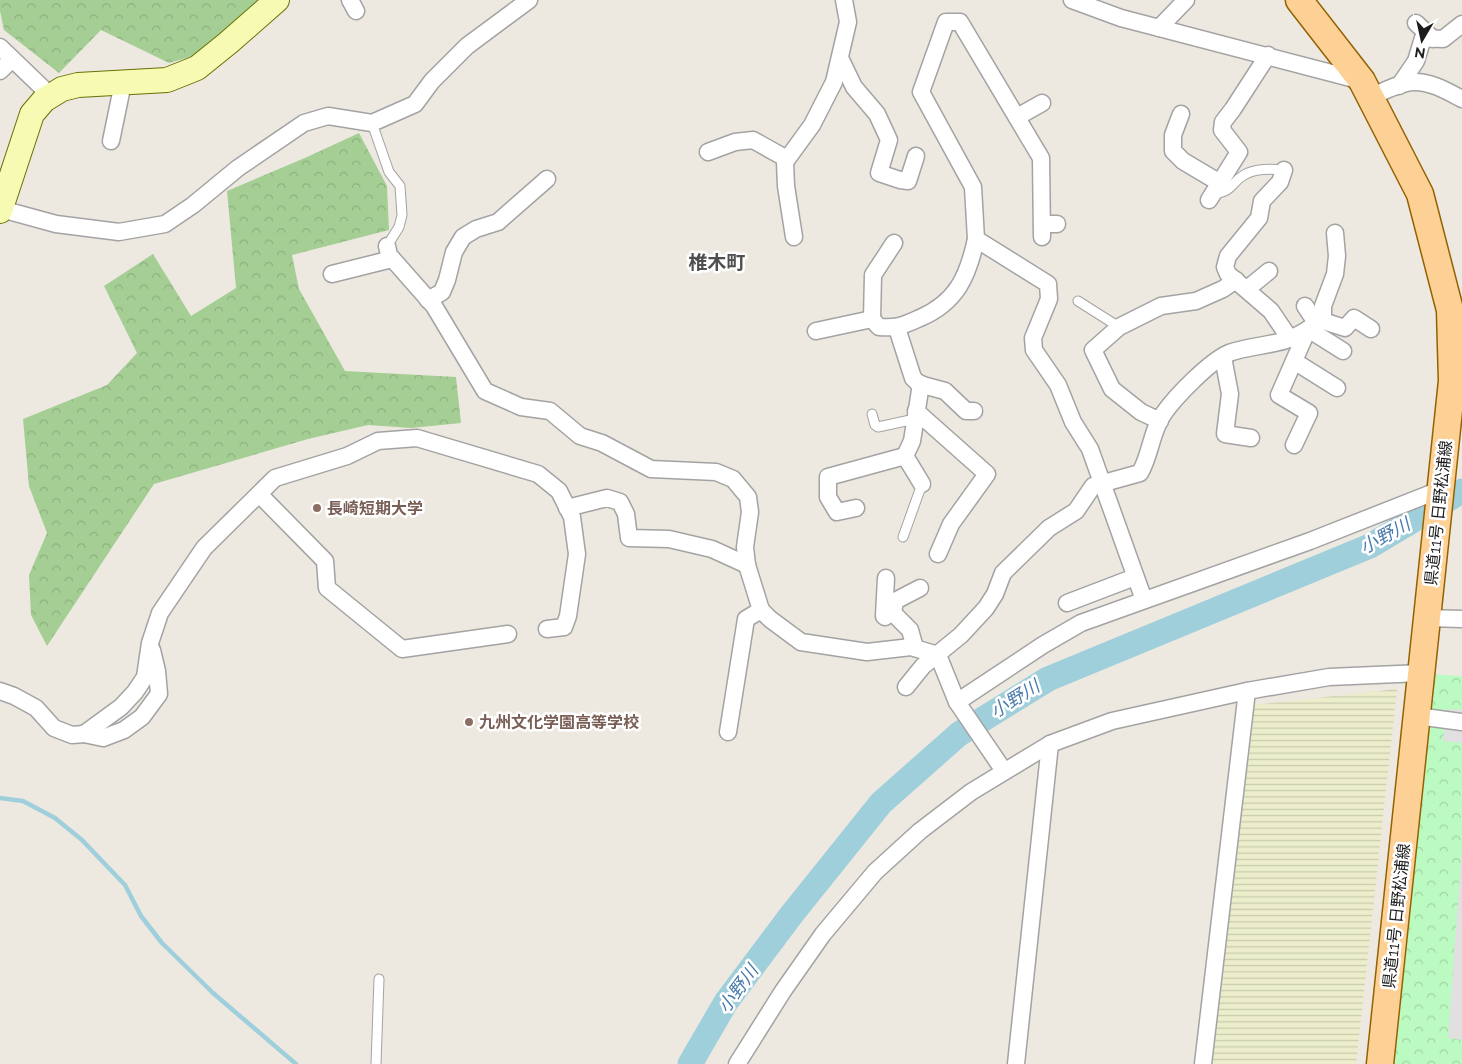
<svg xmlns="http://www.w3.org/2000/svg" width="1462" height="1064" viewBox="0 0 1462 1064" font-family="Raleway,'Noto Sans JP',sans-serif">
<defs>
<pattern id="farmland-rules" width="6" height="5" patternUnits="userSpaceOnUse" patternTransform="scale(1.25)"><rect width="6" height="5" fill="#ebedcb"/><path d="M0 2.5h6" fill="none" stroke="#c9cbae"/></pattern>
<pattern id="forest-crowns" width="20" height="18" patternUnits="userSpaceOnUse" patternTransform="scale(1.25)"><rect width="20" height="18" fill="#a5ce94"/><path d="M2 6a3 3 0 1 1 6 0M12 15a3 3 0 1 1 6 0" fill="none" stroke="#8db07f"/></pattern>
<pattern id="park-crowns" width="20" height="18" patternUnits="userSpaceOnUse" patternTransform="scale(1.25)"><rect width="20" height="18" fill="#bbfac0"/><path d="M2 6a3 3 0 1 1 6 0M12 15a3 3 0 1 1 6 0" fill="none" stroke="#a0d6a4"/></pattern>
</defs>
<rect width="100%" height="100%" fill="#ede9e1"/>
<polygon fill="url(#farmland-rules)" points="1397,689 1356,1064 1206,1064 1253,705"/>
<g fill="url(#forest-crowns)">
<polygon points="0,0 262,0 252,19 190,57 169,63 101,30 59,73 4,30 0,11"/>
<polygon points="359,133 387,186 389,230 292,255 299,289 345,371 456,377 461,423 411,428 368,425 308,439 154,484 47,646 31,615 29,575 47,533 29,486 23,419 107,385 137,353 104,286 153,254 191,316 236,288 227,191 307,157"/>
</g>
<polygon fill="url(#park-crowns)" points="1430,674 1462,676 1462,1064 1393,1064"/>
<g fill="#e0e0e0">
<polygon points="1447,709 1462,710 1462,743 1443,741"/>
<polygon points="1462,845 1462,1040 1448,1038"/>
</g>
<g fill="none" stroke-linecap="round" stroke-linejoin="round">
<polyline stroke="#a0cfdc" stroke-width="4.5" points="0,798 23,801 55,818 82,840 125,885 141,916 162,943 213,993 296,1064"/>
<polyline stroke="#a0cfdc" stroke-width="25" points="690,1064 726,1002 792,914 881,803 959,734 1048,679 1370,546 1462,491"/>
<g stroke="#a3a3a3" stroke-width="11">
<g id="lane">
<polyline points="372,123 389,172 400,186 402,215 399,227 387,246"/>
<path d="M1214,194C1234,191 1230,183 1244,175C1256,168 1271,169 1284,170"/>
<polyline points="1078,301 1119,327"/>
<polyline points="872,414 875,425 878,427 915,419"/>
<polyline points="903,537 922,484"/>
<polyline points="376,1064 379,979"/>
</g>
</g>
<g stroke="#a3a3a3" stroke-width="19">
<g id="street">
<polyline points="350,0 356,11"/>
<polyline points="1072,0 1121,18 1362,81"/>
<polyline points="1416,23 1433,39"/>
<polyline points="1159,28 1186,0"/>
<polyline points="0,47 51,96"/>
<polyline points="840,58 854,87 877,114 889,140 879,173 900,180 908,181 916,156"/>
<polyline points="0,71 12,59"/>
<polyline points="1399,86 1416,61 1423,38 1443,39 1462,24"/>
<path d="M1371,97C1384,91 1399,83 1413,82C1430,81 1447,91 1462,99"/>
<polyline points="1181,114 1173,135 1173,151 1183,161 1220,183"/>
<polyline points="1017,117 1042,103"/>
<polyline points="111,141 123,83"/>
<polyline points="708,152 735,142 753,140 787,159"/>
<polyline points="1284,170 1280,182 1262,201 1259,218 1228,256 1225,267 1228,274 1271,311 1290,339"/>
<polyline points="1209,200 1239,152 1222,130 1223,122 1233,109 1268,55"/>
<polyline points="1,209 56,224 119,232 165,224 193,205 238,168 304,123 328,116 372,123 415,104 432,81 467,46 529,0"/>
<polyline points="1042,224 1057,224"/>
<polyline points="794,237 786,186 785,162 812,125 834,82 848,22 844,0"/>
<polyline points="1042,237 1041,158 960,22 946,22 921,92 973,187 976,239 1048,284 1049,299 1033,338 1034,350 1058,385 1073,422 1090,449 1144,600"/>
<polyline points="387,246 389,255 434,306 485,391 521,407 550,411 580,436 602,443 651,469 716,472 733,479 748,497 750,512 745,547 747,565 761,610"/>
<polyline points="332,274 392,259"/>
<polyline points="1247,289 1269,271"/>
<polyline points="428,300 442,292 447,280 454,252 463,237 476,229 498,222 547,179"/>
<polyline points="1305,306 1317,324"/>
<polyline points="872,319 873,275 894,243"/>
<polyline points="1323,321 1345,328 1354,318 1371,329"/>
<polyline points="897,328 913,378 919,384 945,391 966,411 974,411"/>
<path d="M816,331L872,319L879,327C899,328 902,326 920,318C957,302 968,276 976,239"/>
<polyline points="1223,357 1230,394 1225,434 1251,438"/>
<polyline points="1294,361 1337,388"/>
<polyline points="916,411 987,474 951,524 938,554"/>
<polyline points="1160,421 1141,412 1112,389 1093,350 1119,327 1161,306 1196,301 1223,289 1236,280"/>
<polyline points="1294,445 1309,413 1279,395 1308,329 1343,351"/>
<polyline points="905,456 922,484"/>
<polyline points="259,494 325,561 327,588 402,649 508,634"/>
<polyline points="567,508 607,498 620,502 626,514 629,538 669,539 712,549 747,565"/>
<polyline points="856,508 837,512 828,497 828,477 905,456 912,441 921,384"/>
<polyline points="1067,603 1135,577"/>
<polyline points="885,617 884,616 886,578"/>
<polyline points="1427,618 1462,619"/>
<polyline points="915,648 910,630 893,613 895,601 920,588"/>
<path d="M906,687L923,666L961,635L986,608L995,594L1003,573L1049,528L1076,511L1093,486L1140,473C1151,454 1151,431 1164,413C1176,396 1210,361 1229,353C1248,346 1270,346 1289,339C1301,335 1312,326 1323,321V306L1335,274L1337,256L1335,233"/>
<polyline points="0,691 14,696 36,708 54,728 72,735 84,734 103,738 124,730 142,717 159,694 157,671 152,650"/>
<polyline points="957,702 1043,645 1081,623 1310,541 1442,489"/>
<polyline points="1417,716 1462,722"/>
<polyline points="728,732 746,619 761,610 770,619 801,642 867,652 911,647 938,655 957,702 1004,771"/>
<polyline points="84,734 121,707 135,692 145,677 150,643 160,613 204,548 275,478 347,456 378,441 417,438 538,474 559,491 572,517 577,554 568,616 564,627 547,629"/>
<polyline points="737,1064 783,991 823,934 875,872 920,831 971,792 1050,744 1112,721 1247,691 1329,677 1421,673"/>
<polyline points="1016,1064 1050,744"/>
<polyline points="1203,1064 1247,691"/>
</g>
</g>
<g stroke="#667203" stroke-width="26">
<polyline id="secondary" points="0,211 32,114 44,100 62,89 78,85 167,80 197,68 228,43 277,0"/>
</g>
<g stroke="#936200" stroke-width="29">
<polyline id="primary" points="1299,0 1362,81 1420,194 1450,310 1452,381 1380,1064"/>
</g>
<use href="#lane" stroke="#fff" stroke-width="9"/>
<use href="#street" stroke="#fff" stroke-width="16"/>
<use href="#secondary" stroke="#f7fab2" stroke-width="24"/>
<use href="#primary" stroke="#fdd096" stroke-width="26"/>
</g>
<g fill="#8d6e63" stroke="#fff" stroke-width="2">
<circle cx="317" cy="508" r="5"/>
<circle cx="469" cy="722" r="5"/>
</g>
<g text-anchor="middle" stroke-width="5" stroke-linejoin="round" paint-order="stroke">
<g font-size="16" font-weight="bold" fill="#785e54" stroke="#fff" text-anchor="start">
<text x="327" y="514">長崎短期大学</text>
<text x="479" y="728">九州文化学園高等学校</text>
</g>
<g font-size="16" fill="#1c1c1c" stroke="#fff">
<text transform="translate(1438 513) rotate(-84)" y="6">県道11号 日野松浦線</text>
<text transform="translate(1396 916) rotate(-84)" y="6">県道11号 日野松浦線</text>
</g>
<g font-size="18" font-style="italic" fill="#477aac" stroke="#fff">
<text transform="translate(1385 536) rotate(-29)" y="6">小野川</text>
<text transform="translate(1015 699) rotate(-32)" y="6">小野川</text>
<text transform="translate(738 989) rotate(-54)" y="6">小野川</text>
</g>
<g font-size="19" font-weight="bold" fill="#4f4f4f" stroke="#fff">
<text x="717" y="269">椎木町</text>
</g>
</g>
<g transform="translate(1422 40) rotate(189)" stroke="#ffffff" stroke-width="4" paint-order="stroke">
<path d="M0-4L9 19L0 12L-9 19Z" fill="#1c1c1c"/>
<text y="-8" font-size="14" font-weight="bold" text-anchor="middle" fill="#1c1c1c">N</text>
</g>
</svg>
